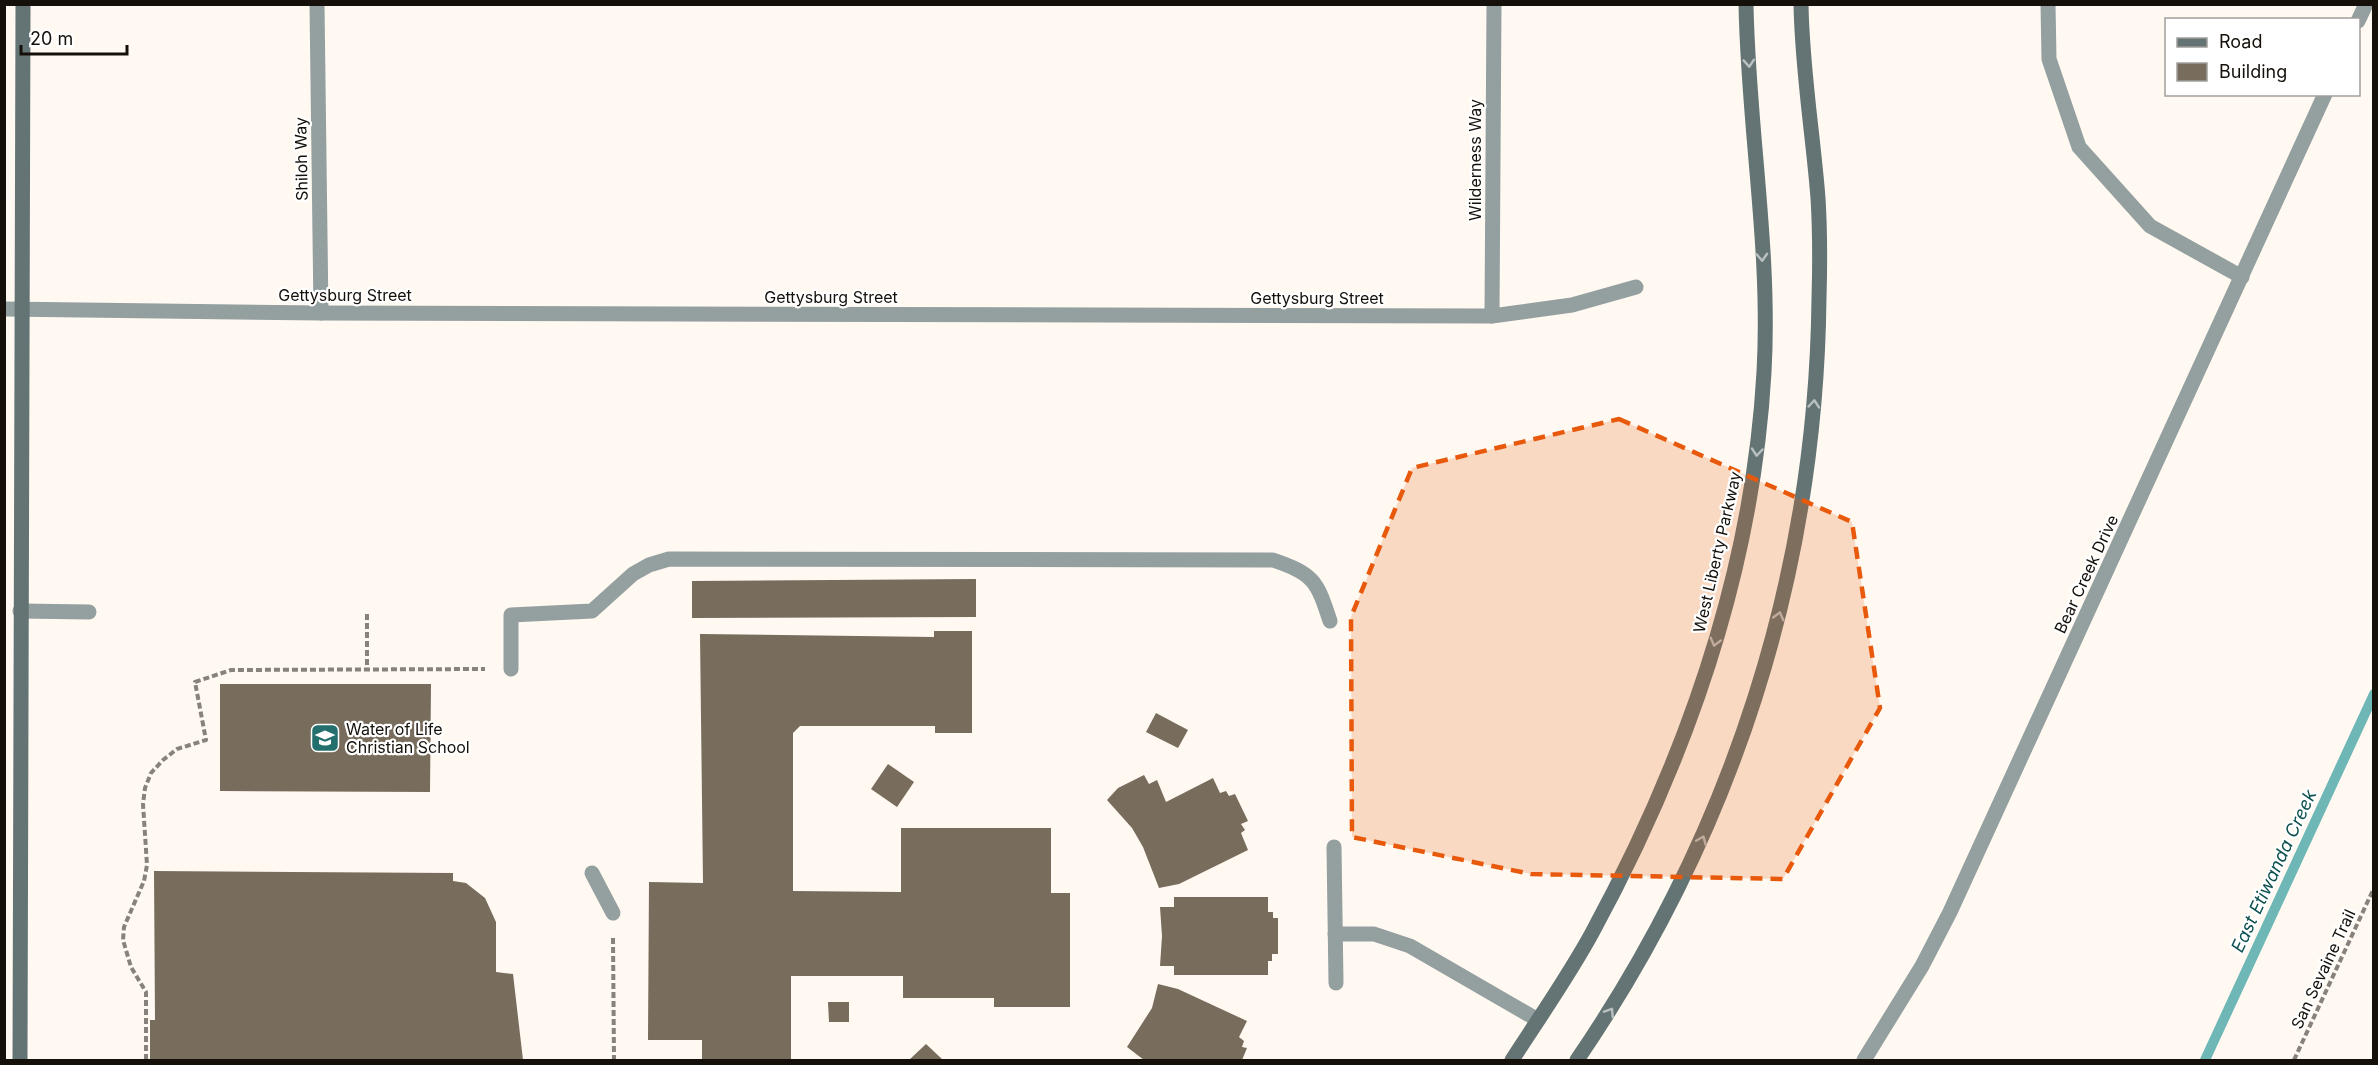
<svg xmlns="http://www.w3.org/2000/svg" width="2378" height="1065" viewBox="0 0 2378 1065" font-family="Inter,sans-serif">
<rect width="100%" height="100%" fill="#fff9f2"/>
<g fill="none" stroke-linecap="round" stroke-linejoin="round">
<polyline stroke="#6fb7b7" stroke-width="10" points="2205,1060 2374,694"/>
</g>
<g fill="#786c5c">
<polygon points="976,579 976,617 692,618 692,581"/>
<polygon points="934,631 972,631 972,733 935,733 935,726 800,726 793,733 793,891 901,892 901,828 1051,828 1051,893 1070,893 1070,1007 994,1007 994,998 903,998 903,976 791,976 791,1060 702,1060 702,1040 648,1040 649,882 703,883 700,634 934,637"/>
<polygon points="220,684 431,684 430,792 220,791"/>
<polygon points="1156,713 1188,730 1178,748 1146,732"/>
<polygon points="888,764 914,782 897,807 871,789"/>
<polygon points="1144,775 1149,784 1157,780 1166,802 1213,778 1220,793 1226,791 1229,796 1235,794 1248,821 1241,824 1245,830 1241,833 1248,850 1179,884 1159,888 1143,847 1132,828 1107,800 1118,788"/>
<polygon points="154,871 453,873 453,881 466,883 485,898 496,922 496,972 513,974 523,1060 150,1060 150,1020 155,1020"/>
<polygon points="1174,897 1268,897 1268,912 1273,912 1273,918 1278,918 1278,954 1272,954 1272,961 1268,961 1268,975 1174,975 1174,966 1160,966 1162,936 1160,907 1174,907"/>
<polygon points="1158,984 1178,989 1247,1021 1239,1037 1244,1041 1242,1047 1247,1048 1242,1060 1144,1060 1127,1047 1152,1008"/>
<polygon points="828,1002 849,1002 849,1022 829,1022"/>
<polygon points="926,1044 943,1060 909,1060"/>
</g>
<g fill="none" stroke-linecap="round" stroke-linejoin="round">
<g stroke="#87827b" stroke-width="4" stroke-dasharray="6 3" stroke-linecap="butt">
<polyline points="367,614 367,670"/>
<polyline points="613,938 614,1060"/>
<polyline points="146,1060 146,992 131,967 123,940 124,927 144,881 147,865 143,804 145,788 151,773 163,760 177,749 206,740 195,682 231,670 485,669"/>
<polyline points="2294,1060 2374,888"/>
</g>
<g stroke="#949f9f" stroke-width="15">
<polyline points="20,611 89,612"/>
<path d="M511,669V615L592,611L633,574L649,565L669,559L1273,560C1314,574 1317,581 1330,621"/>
<polyline points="1334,847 1336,983"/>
<polyline points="592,873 613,913"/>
<polyline points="1335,934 1374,934 1410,946 1538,1020"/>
</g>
<g stroke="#949f9f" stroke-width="15">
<polyline points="317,4 321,313"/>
<polyline points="2048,4 2049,59 2079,147 2150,226 2242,277"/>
<polyline points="2358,21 2366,4"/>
<polyline points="4,309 321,313 1492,316 1572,305 1636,287"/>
<polyline points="1492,316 1494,4"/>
<polyline points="1864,1060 1922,966 1950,912 2325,94"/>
</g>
<g stroke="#647474" stroke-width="15">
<polyline points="20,1060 23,4"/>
<path d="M1512,1060C1539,1018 1568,977 1592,933C1686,760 1753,570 1764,372C1771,249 1748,127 1746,4"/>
<path d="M1577,1060C1732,833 1816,574 1819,298C1820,265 1820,231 1818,198C1813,134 1802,70 1801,4"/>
</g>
</g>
<defs><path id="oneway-chevron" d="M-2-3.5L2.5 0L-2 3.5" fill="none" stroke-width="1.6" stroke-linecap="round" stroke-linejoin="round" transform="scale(1.5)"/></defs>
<g stroke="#b9c0c0">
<use href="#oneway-chevron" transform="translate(1749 63) rotate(86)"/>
<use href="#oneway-chevron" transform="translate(1762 257) rotate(87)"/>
<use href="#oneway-chevron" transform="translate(1814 404) rotate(-85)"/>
<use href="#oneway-chevron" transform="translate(1757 452) rotate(95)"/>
<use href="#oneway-chevron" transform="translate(1779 616) rotate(-75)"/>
<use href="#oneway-chevron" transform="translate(1715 642) rotate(105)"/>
<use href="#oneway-chevron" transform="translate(1702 840) rotate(-67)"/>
<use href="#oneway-chevron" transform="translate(1610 1012) rotate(-57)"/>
</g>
<path fill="#e8590c" fill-opacity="0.2" stroke="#e8590c" stroke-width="4.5" stroke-dasharray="12 8" stroke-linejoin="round" d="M1619,419L1852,522L1880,708L1783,879L1531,874L1352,837L1351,617L1412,468Z"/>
<defs>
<g id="school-square" transform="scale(1.5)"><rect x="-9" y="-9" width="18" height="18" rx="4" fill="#236f6e" stroke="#fff"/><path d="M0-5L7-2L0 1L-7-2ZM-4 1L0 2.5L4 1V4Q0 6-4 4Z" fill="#fff"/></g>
</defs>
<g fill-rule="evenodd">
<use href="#school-square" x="325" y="738"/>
</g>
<g text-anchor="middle" stroke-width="4.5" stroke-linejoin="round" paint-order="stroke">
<g font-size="16" fill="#15100a" stroke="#fff">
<text transform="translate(301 159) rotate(-91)" y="6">Shiloh Way</text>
<text transform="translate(1475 160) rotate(-90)" y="6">Wilderness Way</text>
<text x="345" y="301">Gettysburg Street</text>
<text x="831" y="303">Gettysburg Street</text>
<text x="1317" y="304">Gettysburg Street</text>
<text transform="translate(1717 552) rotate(-77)" y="6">West Liberty Parkway</text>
<text transform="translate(2086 574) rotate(-65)" y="6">Bear Creek Drive</text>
<text transform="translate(2323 969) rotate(-65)" y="6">San Sevaine Trail</text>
</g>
<g font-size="16" fill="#15100a" stroke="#fff" text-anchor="start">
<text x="346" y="735">Water of Life<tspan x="346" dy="18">Christian School</tspan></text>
</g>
<g font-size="18" font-style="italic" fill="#0e5050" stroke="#fff">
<text transform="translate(2274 871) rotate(-65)" y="6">East Etiwanda Creek</text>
</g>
</g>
<rect width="2378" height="1065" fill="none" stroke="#15100a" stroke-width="12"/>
<rect x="2165" y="18" width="195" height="78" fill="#ffffff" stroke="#a19f9d" stroke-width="1.5"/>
<rect x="2177" y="38" width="30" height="9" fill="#647474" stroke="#a19f9d" stroke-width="1.5"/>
<text x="2219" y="48" font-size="18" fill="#15100a">Road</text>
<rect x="2177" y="63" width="30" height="18" fill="#786c5c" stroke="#a19f9d" stroke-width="1.5"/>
<text x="2219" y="78" font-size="18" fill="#15100a">Building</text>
<path d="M21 45v9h106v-9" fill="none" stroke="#15100a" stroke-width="3"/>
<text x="30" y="45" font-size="18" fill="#15100a" stroke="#ffffff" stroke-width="4.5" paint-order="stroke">20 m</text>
</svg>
